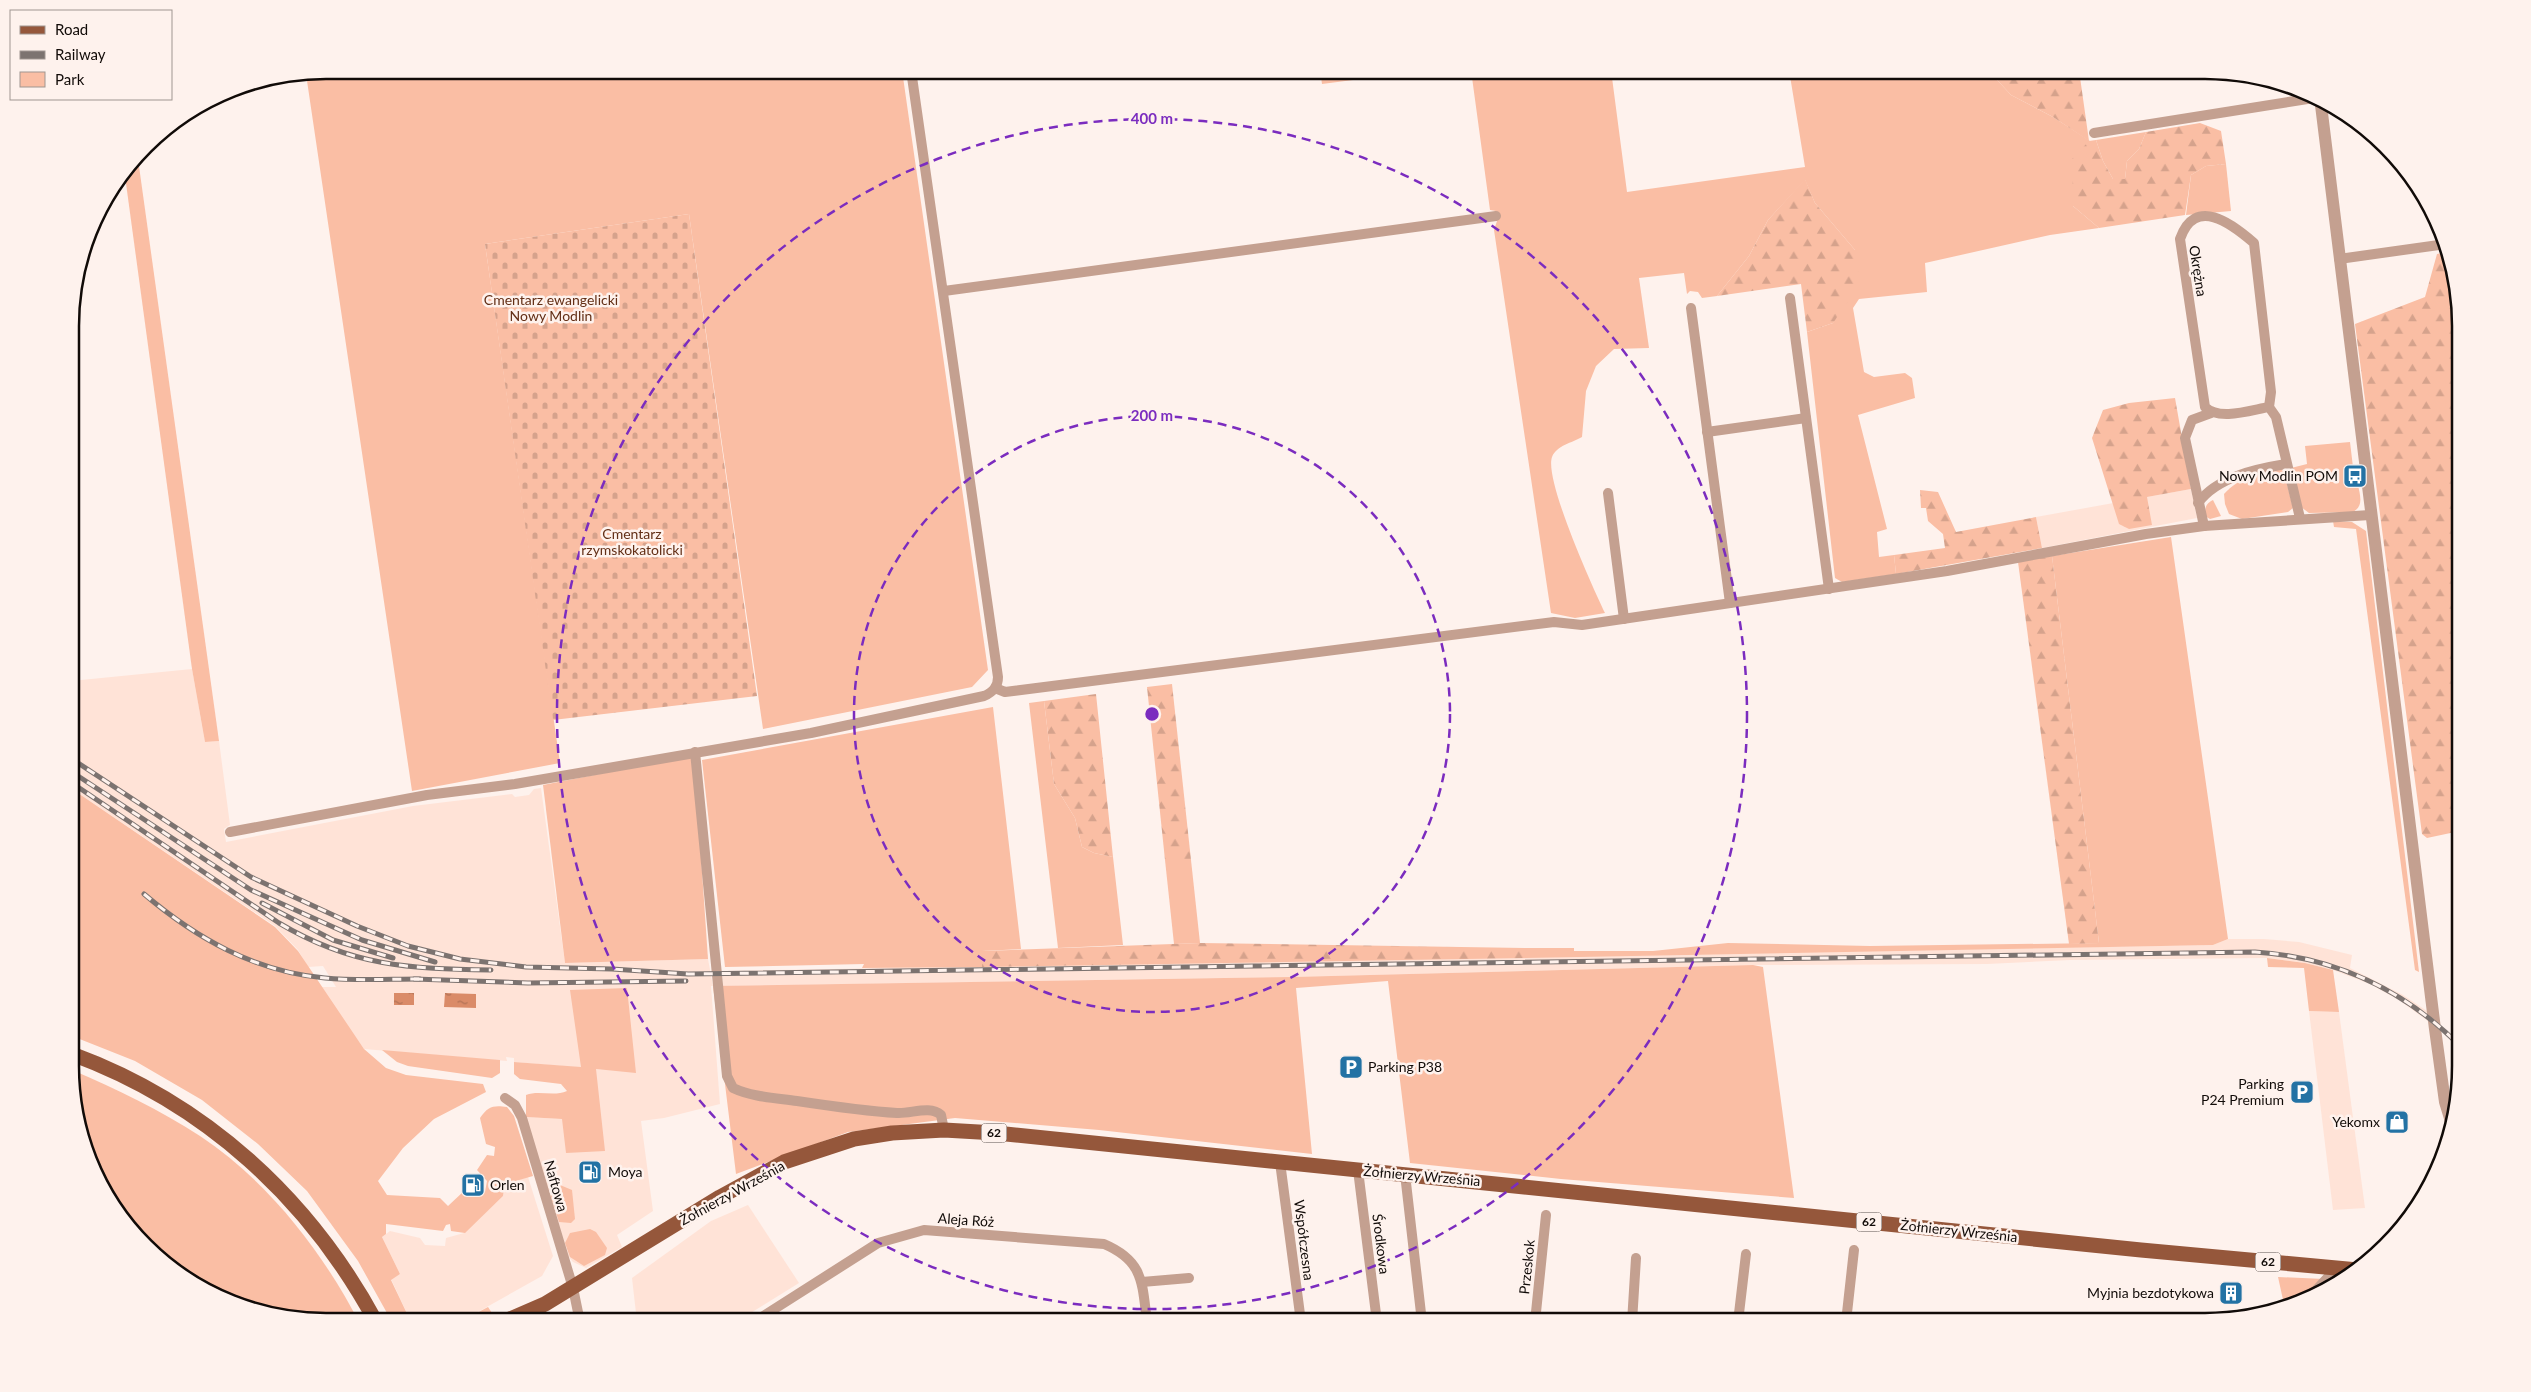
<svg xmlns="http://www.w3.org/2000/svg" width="2531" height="1392" viewBox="0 0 2531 1392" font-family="Lato,sans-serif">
<defs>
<pattern id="forest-firs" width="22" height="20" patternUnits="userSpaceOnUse" patternTransform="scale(1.25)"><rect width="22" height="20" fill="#fabea4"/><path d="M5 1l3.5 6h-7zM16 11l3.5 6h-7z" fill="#d5a28c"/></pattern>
<pattern id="cemetery-stones" width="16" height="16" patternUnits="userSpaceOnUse" patternTransform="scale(1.25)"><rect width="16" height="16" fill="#fabea4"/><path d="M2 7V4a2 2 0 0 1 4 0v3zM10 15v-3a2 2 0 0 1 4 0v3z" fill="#d5a28c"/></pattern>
<pattern id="water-ripples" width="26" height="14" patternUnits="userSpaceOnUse" patternTransform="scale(1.25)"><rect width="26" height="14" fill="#da8b68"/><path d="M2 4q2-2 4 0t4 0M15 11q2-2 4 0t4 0" fill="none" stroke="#af7054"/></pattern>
</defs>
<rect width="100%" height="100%" fill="#fef2ed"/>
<g fill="#ffe3d7">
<polygon points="2191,489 2197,518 2042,548 2036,517"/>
<polygon points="192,669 205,742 219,741 230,825 224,829 226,842 413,806 512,794 515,797 529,795 534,789 541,788 565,963 708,959 713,986 711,986 720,1104 664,1118 641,1121 653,1211 617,1235 622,1247 586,1268 573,1262 568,1256 526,1117 562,1119 596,1069 636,1072 514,1062 514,1058 506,1057 507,1061 364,1049 320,987 336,987 323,966 308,967 298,950 275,926 72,789 71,681"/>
<polygon points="2228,939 2264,939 2299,942 2352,955 2350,968 2403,995 2427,1011 2428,1021 2399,1000 2370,984 2333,970 2305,963 2267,958 2070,960 1987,964 1753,965 1292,977 723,986 722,971 2213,945"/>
<polygon points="2309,1011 2339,1012 2365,1208 2333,1210"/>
<polygon points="528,1177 553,1256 542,1276 460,1322 411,1322 391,1279 400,1274 382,1237 390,1231 420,1238 425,1245 445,1246 446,1238 464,1233 503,1196 505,1184"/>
<polygon points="748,1205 799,1283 736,1322 637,1322 632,1278 711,1221"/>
</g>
<g fill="#fabea4">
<polygon points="326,70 902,70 988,670 972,687 763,729 689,214 485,244 560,763 412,791 306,74"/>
<polygon points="1320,70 1383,70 1384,76 1322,84"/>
<path d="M1471,70H1611L1627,192L1805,167L1789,70H1988L2011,95L2053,117L2090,141L2073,206L2099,228L2050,235L1925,263L1927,292L1859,299L1853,308L1864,372L1874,377L1905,373L1912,378L1915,398L1858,415L1887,529L1877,532L1879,557L1894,555L1896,574L1842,582L1835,578L1807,332L1833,323L1855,250L1815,203L1805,180L1768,220L1749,256L1717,296L1702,298L1698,292L1690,291L1687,294L1684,273L1639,278L1649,348L1614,349L1596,366L1586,391L1582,437C1572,443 1557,445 1552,457C1544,480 1593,588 1605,613L1575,618L1551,613L1494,230L1497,221L1496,211L1490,210Z"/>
<polygon points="2146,132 2139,149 2127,161 2125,179 2113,179 2103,161 2096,140"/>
<polygon points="138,159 219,741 205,742 192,669 125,176"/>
<polygon points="2226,164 2231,211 2186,215 2191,175 2206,166"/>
<path d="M2350,442L2355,484L2358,485C2360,495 2364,506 2353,512L2309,513L2301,507L2291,468L2307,464L2305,446Z"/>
<path d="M2281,469L2284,472L2293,508L2288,512L2242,519L2229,514L2225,504L2224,494C2239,477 2260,473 2281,469Z"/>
<path d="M2213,500L2221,516L2210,519L2205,516C2205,508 2205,504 2213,500Z"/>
<polygon points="2333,521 2352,522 2366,531 2419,972 2415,970 2356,529 2334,527"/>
<polygon points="2171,537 2228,939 2213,945 1525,958 1525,948 1574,948 1574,951 1653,951 1728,943 1870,946 2099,943 2052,556"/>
<polygon points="1044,701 1054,784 1075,818 1082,847 1094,853 1113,857 1123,945 1058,948 1029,703"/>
<polygon points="993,707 1021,949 982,951 982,967 862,968 864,964 725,967 702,760"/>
<polygon points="691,756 699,828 708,959 565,963 543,785"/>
<path d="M72,789L275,927L298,951L364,1049L386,1068L406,1075L483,1084L486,1092L434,1119L403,1148L378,1181L387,1195L440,1198L448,1206L464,1191L476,1197L485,1192L487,1181L477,1170L487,1155L494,1156L495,1147L486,1144L480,1118C488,1106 494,1105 507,1107L514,1116L533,1176L505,1184L503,1196L465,1233L451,1231L450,1224L446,1225L443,1231L386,1224V1234L382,1237L400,1274L391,1280L411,1322H392L358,1261L307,1191L258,1144L202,1100L135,1061L72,1036Z"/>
<polygon points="1165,860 1191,860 1200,943 1174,944"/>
<polygon points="2267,958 2305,963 2333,970 2339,1012 2309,1011 2304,968 2268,967"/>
<polygon points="1753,965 1763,967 1794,1198 1561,1179 1410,1163 1388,981 1296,988 1312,1154 1099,1130 955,1118 848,1132 736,1174 713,986 1292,977"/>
<path d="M627,988L636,1073L596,1069L605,1151L566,1153L562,1119L526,1117V1095C539,1090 554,1097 567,1091L561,1084L520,1079L514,1074V1062L581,1067L570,990Z"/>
<polygon points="382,1050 500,1060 500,1073 492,1078 408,1066 397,1062"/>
<path d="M72,1070C117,1089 160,1110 200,1136C268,1181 322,1251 359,1322H326L260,1313L212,1296L157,1259L113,1209L89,1164L72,1100Z"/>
<polygon points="560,1185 572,1190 575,1219 571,1223 559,1222 551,1197 553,1189"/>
<polygon points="590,1229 596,1232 607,1248 605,1255 584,1266 570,1257 565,1243 570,1233"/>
<polygon points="2278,1277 2324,1279 2302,1301 2285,1309"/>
<polygon points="488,1307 492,1313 489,1320 486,1322 460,1322"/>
</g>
<g fill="url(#forest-firs)">
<polygon points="1988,70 2079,70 2089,141 2096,140 2103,161 2113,179 2125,179 2127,161 2139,149 2146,132 2200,123 2221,131 2226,164 2206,166 2191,175 2185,215 2099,228 2073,206 2072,159 2089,141 2053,117 2011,95"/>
<polygon points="1805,179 1815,203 1855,250 1860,284 1833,323 1807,332 1801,284 1717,296 1749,256 1768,220"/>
<polygon points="2448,252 2459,293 2460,831 2427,838 2422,834 2355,324 2425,297 2437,254"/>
<polygon points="2175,398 2191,489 2147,497 2152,525 2129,529 2119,524 2092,438 2103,410 2129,403"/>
<polygon points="1920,490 1938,492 1956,532 2036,517 2042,548 1896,574 1894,555 1945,548 1943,534 1928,521 1926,508 1921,508"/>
<polygon points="2052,556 2099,943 2069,944 2018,562"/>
<polygon points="1172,684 1191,860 1165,860 1147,687"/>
<polygon points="1096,694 1113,857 1094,853 1082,847 1075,818 1054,784 1044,701"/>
<polygon points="1200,943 1525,948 1525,958 982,967 982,951"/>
</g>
<polygon fill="url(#cemetery-stones)" points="689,214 757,696 553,720 485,244"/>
<g fill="url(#water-ripples)">
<rect x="394" y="993" width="20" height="12"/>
<polygon points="445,993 476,994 476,1008 444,1007"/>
</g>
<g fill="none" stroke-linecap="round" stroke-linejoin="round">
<g stroke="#c4a090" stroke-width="10">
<polyline points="2094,133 2320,97"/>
<polyline points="2339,259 2446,244"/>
<polyline points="944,291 1496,216"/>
<polyline points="1790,298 1829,589"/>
<polyline points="1691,308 1730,603"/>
<path d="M2269,407C2251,410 2219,421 2205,407L2180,239C2195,196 2231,223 2254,243L2271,392L2269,407L2276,417L2300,518"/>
<polyline points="1707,432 1806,418"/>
<polyline points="1608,493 1624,619"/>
<path d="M2198,503C2217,477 2256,469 2286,464"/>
<polyline points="2204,526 2185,438 2192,420 2211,413"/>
<polyline points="995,688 1005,692 1554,622 1582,625 1947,571 2146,534 2204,526 2370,515"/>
<path d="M695,752L727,1076L733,1088C752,1097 776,1098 797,1101C830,1106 863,1111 897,1113C911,1114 930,1105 941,1115L944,1130"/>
<path d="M230,832L427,795L515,784L811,733L984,696C993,692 998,687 998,677L911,70"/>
<polyline points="505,1098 515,1105 522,1118 573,1288 580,1322"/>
<polyline points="1280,1162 1301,1322"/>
<polyline points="1358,1170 1377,1322"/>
<polyline points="1405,1174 1422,1322"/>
<polyline points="1142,1282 1189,1278"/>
<path d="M754,1322L878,1243L924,1230L1104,1244C1144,1261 1142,1283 1147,1322"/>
<polyline points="1535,1322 1546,1215"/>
<polyline points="1632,1322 1636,1258"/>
<polyline points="1738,1322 1746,1254"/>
<polyline points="1846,1322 1854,1250"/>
</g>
<g stroke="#c4a090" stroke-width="12">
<polyline points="2320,97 2435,1029 2445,1102 2453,1128"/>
<polyline points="2312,1296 2338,1268"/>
</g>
<g stroke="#95573b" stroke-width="15">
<path d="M72,1054C205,1103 309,1198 376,1322"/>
<polyline points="503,1322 545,1304 720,1197 784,1162 854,1139 892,1133 944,1130 996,1133 2141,1250 2358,1270"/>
</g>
<g stroke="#7c7370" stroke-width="5">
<g id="rail">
<path d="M72,759L251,877L357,926L408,946L460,959L526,967L612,969L688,974L2255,952C2335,957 2405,990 2461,1047"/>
<polyline points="72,772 251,890 362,940 435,962"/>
<path d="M72,783L279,923C351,966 409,969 491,970"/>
<path d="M144,894C196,938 255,972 325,978C356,981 389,979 420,979"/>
<polyline points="262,903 333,940 393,958"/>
<polyline points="414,979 528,983 686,981"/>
</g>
</g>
<use href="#rail" stroke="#fef2ed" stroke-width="3" stroke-dasharray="9" stroke-linecap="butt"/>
</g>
<g fill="none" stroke="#7b2cbf" stroke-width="2.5" stroke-dasharray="9 6">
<circle cx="1152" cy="714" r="298"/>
<circle cx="1152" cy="714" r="595"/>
</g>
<defs>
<g id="bus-square" transform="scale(1.25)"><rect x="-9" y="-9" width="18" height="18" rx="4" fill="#2372a4" stroke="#fef2ed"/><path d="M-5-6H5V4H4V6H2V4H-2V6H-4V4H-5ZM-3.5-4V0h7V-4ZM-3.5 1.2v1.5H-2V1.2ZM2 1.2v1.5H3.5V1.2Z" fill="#fff"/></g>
<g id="parking-square" transform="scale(1.25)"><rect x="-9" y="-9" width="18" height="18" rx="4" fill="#2372a4" stroke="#fef2ed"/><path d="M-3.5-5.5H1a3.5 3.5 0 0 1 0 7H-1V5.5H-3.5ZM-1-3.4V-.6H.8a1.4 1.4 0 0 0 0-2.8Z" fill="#fff"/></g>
<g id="shop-square" transform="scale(1.25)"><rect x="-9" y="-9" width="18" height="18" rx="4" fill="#2372a4" stroke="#fef2ed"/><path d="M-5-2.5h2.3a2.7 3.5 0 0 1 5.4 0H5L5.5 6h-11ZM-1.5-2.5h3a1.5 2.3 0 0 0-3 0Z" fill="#fff"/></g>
<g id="fuel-square" transform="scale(1.25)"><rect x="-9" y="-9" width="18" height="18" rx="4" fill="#2372a4" stroke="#fef2ed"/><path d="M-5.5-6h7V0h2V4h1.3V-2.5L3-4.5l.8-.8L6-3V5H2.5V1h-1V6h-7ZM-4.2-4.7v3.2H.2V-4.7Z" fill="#fff"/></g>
<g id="building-square" transform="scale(1.25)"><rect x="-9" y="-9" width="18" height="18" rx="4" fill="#2372a4" stroke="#fef2ed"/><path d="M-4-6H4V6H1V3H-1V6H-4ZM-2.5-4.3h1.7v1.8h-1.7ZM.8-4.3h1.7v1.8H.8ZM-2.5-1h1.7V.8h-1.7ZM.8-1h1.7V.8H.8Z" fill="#fff"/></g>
</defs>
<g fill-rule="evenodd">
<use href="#bus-square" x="2355" y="476"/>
<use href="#parking-square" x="1351" y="1067"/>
<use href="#parking-square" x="2302" y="1092"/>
<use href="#shop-square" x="2397" y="1122"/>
<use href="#fuel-square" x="590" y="1172"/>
<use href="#fuel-square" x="473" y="1185"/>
<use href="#building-square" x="2231" y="1293"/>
</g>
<g text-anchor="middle" stroke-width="5" stroke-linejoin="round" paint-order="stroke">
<g fill="#fef2ed" stroke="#58504d" stroke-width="1">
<rect x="981.5" y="1123.5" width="25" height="19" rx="4"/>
<rect x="1856.5" y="1212.5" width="25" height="19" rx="4"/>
<rect x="2255.5" y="1252.5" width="25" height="19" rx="4"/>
</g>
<g font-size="12" font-weight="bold" fill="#110b08">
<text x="994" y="1137">62</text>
<text x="1869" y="1226">62</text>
<text x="2268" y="1266">62</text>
</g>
<g font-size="14" fill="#110b08" stroke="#fef2ed">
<text transform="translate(2198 271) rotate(81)" y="5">Okrężna</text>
<text transform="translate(1422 1176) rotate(5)" y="5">Żołnierzy Września</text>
<text transform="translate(556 1186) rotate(74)" y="5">Naftowa</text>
<text transform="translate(732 1193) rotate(-29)" y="5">Żołnierzy Września</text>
<text transform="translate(966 1220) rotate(4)" y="5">Aleja Róż</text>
<text transform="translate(1959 1231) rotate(6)" y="5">Żołnierzy Września</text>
<text transform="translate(1304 1240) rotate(83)" y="5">Współczesna</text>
<text transform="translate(1381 1244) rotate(83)" y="5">Środkowa</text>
<text transform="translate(1527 1267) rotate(-84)" y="5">Przeskok</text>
</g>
<g font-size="14" fill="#632f16" stroke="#fef2ed">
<text x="551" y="305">Cmentarz ewangelicki<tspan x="551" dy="16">Nowy Modlin</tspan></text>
<text x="632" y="539">Cmentarz<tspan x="632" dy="16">rzymskokatolicki</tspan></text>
</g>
<g font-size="14" fill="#110b08" stroke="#fef2ed" text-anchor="end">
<text x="2338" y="481">Nowy Modlin POM</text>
<text x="1368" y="1072" text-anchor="start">Parking P38</text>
<text x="2284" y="1089">Parking<tspan x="2284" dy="16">P24 Premium</tspan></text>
<text x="2380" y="1127">Yekomx</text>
<text x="608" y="1177" text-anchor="start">Moya</text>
<text x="490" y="1190" text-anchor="start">Orlen</text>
<text x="2214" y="1298">Myjnia bezdotykowa</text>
</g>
</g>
<path d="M0 0H2531V1392H0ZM326 79H2205A247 247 0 0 1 2452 326V1066A247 247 0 0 1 2205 1313H326A247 247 0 0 1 79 1066V326A247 247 0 0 1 326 79Z" fill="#fef2ed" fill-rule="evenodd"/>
<path fill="none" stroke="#110b08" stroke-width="2.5" d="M326 79H2205A247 247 0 0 1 2452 326V1066A247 247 0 0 1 2205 1313H326A247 247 0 0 1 79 1066V326A247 247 0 0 1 326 79Z"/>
<circle cx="1152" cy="714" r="8" fill="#7b2cbf" stroke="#fef2ed" stroke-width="2.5"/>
<g font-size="15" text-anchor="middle" font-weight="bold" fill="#7b2cbf" stroke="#fef2ed" stroke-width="5" stroke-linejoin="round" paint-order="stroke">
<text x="1152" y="124">400 m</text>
<text x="1152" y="421">200 m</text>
</g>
<rect x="10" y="10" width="162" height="90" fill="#fef2ed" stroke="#9f9691"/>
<rect x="20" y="26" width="25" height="8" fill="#95573b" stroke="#9f9691"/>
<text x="55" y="35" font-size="15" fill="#110b08">Road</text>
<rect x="20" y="51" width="25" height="8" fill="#7c7370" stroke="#9f9691"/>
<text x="55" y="60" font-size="15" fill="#110b08">Railway</text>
<rect x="20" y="72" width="25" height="15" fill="#fabea4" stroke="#9f9691"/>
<text x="55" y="85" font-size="15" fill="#110b08">Park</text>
</svg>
